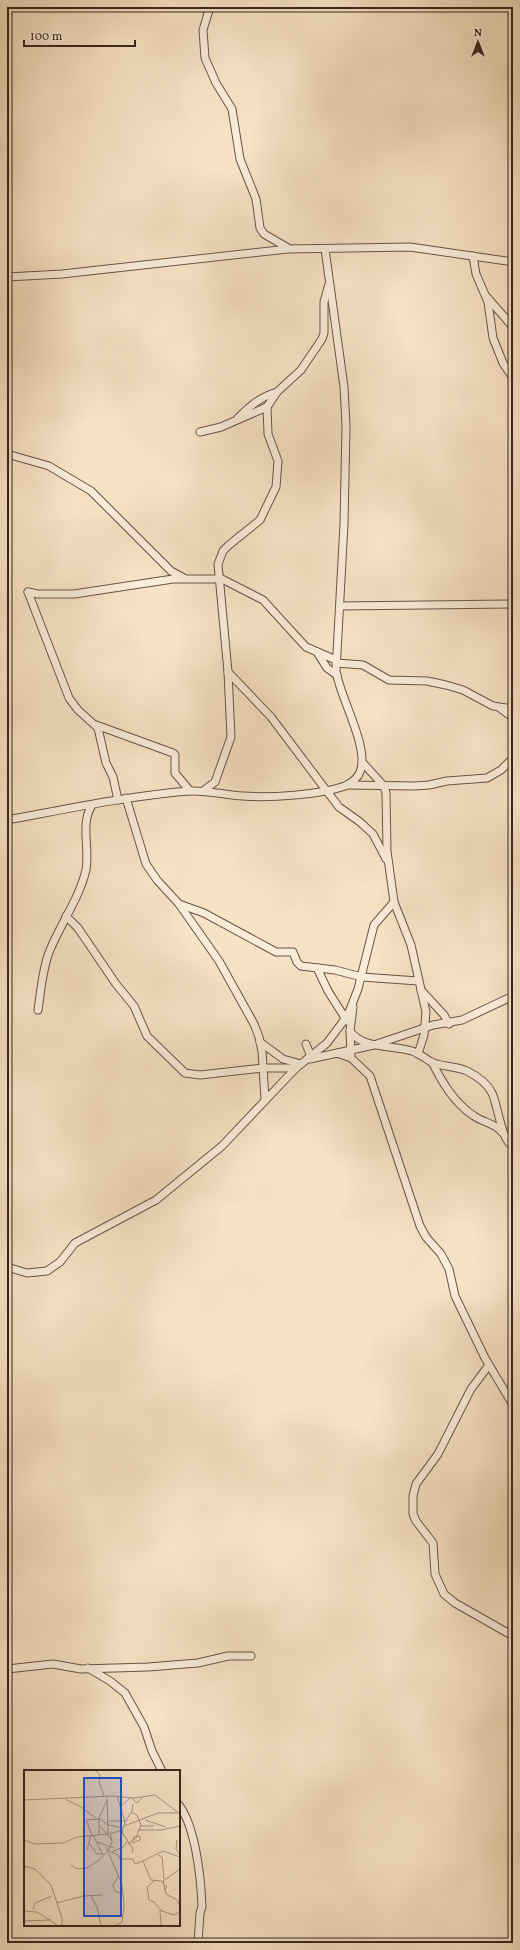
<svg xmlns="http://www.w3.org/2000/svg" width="520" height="1950" viewBox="0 0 520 1950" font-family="Vollkorn,serif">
<rect width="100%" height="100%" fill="#f6e2c4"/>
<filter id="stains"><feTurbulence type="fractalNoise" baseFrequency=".005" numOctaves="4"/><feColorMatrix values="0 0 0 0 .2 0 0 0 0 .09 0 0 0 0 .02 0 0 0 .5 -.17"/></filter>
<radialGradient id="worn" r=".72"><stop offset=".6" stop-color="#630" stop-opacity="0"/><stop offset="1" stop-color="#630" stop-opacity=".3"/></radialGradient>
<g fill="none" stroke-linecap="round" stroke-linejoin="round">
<g stroke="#685448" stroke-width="9">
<g id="street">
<polyline points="210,7 203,30 205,58 216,83 232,109 240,159 256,199 260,228 264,234 288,248"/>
<polyline points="473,256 476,274 488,302 493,338 503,363 513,378"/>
<polyline points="7,277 62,274 288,249 410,247 513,262"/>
<polyline points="486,296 513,327"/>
<path d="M238,418C250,406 260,397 277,392"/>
<polyline points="200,432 221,427 267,407"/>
<polyline points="7,454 49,466 91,491 171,571 184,578"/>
<polyline points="28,592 38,594 74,594 173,579 222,579 263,600 306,647 336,660"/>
<polyline points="28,592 69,698 78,710 98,728 106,763 113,777 118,800"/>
<polyline points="340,606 513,604"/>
<polyline points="317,652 327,668 337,675"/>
<polyline points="336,663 363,665 389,680 427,681 446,685 463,690 493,706 513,709"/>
<polyline points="228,672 271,717 326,790 339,807 360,822 373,834 386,859"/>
<polyline points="500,708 513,718"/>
<polyline points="96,725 173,753 175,755 175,773 190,791"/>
<polyline points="347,785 415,786 429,785 447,781 487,778 501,770 513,758"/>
<polyline points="203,791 215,782 231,737 228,672 218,564 223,551 229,545 260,520 276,487 278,461 268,434 267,407 277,392 301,370 322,339 324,333 324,302 329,284"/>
<polyline points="126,798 146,864 157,880 179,904 219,961 254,1024 259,1037 262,1051 265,1099"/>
<path d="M7,820C67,809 128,796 189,791C207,790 225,795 243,796C270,798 319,795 345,786C351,783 358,778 360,772C370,748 340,698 336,671L344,524L346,426L344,387L325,249"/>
<polyline points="394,902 411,945 426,1012 424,1035 418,1054"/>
<polyline points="179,904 204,913 276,952 293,952 297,962 301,966 335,970 362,977 418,981"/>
<polyline points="66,916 78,928 116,984 134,1006 147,1036 185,1073 200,1075 263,1068 296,1068"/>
<polyline points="317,968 328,991 347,1021"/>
<polyline points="421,990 444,1015 449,1024"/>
<path d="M353,1007L350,1031C362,1049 393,1045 412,1051C420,1054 425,1058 431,1062C442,1067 456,1066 467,1071C477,1076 487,1083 492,1093C498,1105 501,1141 513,1146"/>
<path d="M38,1010C41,991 42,969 50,950C61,923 79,899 86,870C90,848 80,824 92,805"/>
<polyline points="350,1031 351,1054"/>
<polyline points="260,1042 283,1059 301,1064"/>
<polyline points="306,1044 311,1057"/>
<polyline points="337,1053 351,1058 370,1076 420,1226 426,1237 441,1254 449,1269 455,1296 485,1358 513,1405"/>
<polyline points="310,1059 374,1045 433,1025 462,1020 513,996"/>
<path d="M432,1062C442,1082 454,1103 474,1116C484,1123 495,1123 503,1133"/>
<polyline points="7,1267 27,1273 47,1271 60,1262 75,1243 156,1200 222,1146 296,1068 327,1043 342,1023 349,1012 358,989 374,925 394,902 387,851 386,793 384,786 362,762"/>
<polyline points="489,1365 471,1389 438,1454 416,1484 413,1496 413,1514 416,1521 433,1543 435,1574 444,1594 455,1603 513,1636"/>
<polyline points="88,1668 110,1681 125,1693 144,1727 152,1751 162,1771"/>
<polyline points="7,1669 53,1664 81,1669 148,1667 198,1663 228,1656 251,1656"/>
<path d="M179,1805C196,1828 201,1879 202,1907L200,1913L198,1943"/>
</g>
</g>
<use href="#street" stroke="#f9ecd9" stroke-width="7"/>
</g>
<g transform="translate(24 1770)">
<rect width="156" height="156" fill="#f6e2c4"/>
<path fill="none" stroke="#aa9682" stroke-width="1" d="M72,1L76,5L75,12L80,26M93,26L101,52L98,62L109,79L108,83M107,28L113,33L119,27M41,29L57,37L73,49M0,30L88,26L110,28L131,25L156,44M97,36L106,28M121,50L142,57M84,51H100M101,52L108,41L109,34M84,55L99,58M76,56L87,69M100,56L134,43H154M117,56H130M114,60H137L156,56M75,64V48L83,30M86,64L98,60M68,65L62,50L76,49L84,55M69,65L79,85M0,70L11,74L39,73L53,67L84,64L83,26M153,70L152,79L156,85M73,72L90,78M65,73L73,84H79M108,73L116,70V66L110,67L109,70M104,74L112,68L117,55L113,45L107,42M82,77L98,114L100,135L98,152L92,155M63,80L67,65M85,81L94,85L96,89H109L111,94L119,91M88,82L99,77L103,72M134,85L138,87L140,109M47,95L53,99L63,98L75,90L84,81L88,72L86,62M0,96L11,99L27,115L38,148V155M156,99L139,111L142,124L153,130L156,137M95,105L89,115L91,121L98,124M130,111L123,117L125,130L130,132L138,141L150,145L156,142M140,120L143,117L137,111L127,110L119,91L139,81L156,87M67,126L73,137L77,155M33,133L59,126L78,125M9,140L11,133L28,126M136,140L137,155M0,141L13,142L33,155M0,151L27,150"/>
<path fill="#1d4ed8" fill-opacity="0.15" stroke="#1d4ed8" stroke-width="2" d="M60,8H97V146H60Z"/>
<rect width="156" height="156" fill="none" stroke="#38251e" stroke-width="2"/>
</g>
<rect width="520" height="1950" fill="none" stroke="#f6e2c4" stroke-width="24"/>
<rect x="8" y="8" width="504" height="1934" fill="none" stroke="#38251e" stroke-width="2"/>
<rect x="12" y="12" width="496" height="1926" fill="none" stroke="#38251e"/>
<g transform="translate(478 42)" stroke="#f9ecd9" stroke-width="3" paint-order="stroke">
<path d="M0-3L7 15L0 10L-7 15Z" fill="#38251e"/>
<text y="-6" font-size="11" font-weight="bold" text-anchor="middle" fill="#38251e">N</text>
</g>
<path d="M24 40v6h111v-6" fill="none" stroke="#38251e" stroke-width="2"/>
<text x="30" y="40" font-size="12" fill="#38251e" stroke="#f9ecd9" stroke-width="3" paint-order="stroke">100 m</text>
<rect width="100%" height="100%" filter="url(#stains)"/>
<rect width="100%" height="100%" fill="url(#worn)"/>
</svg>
